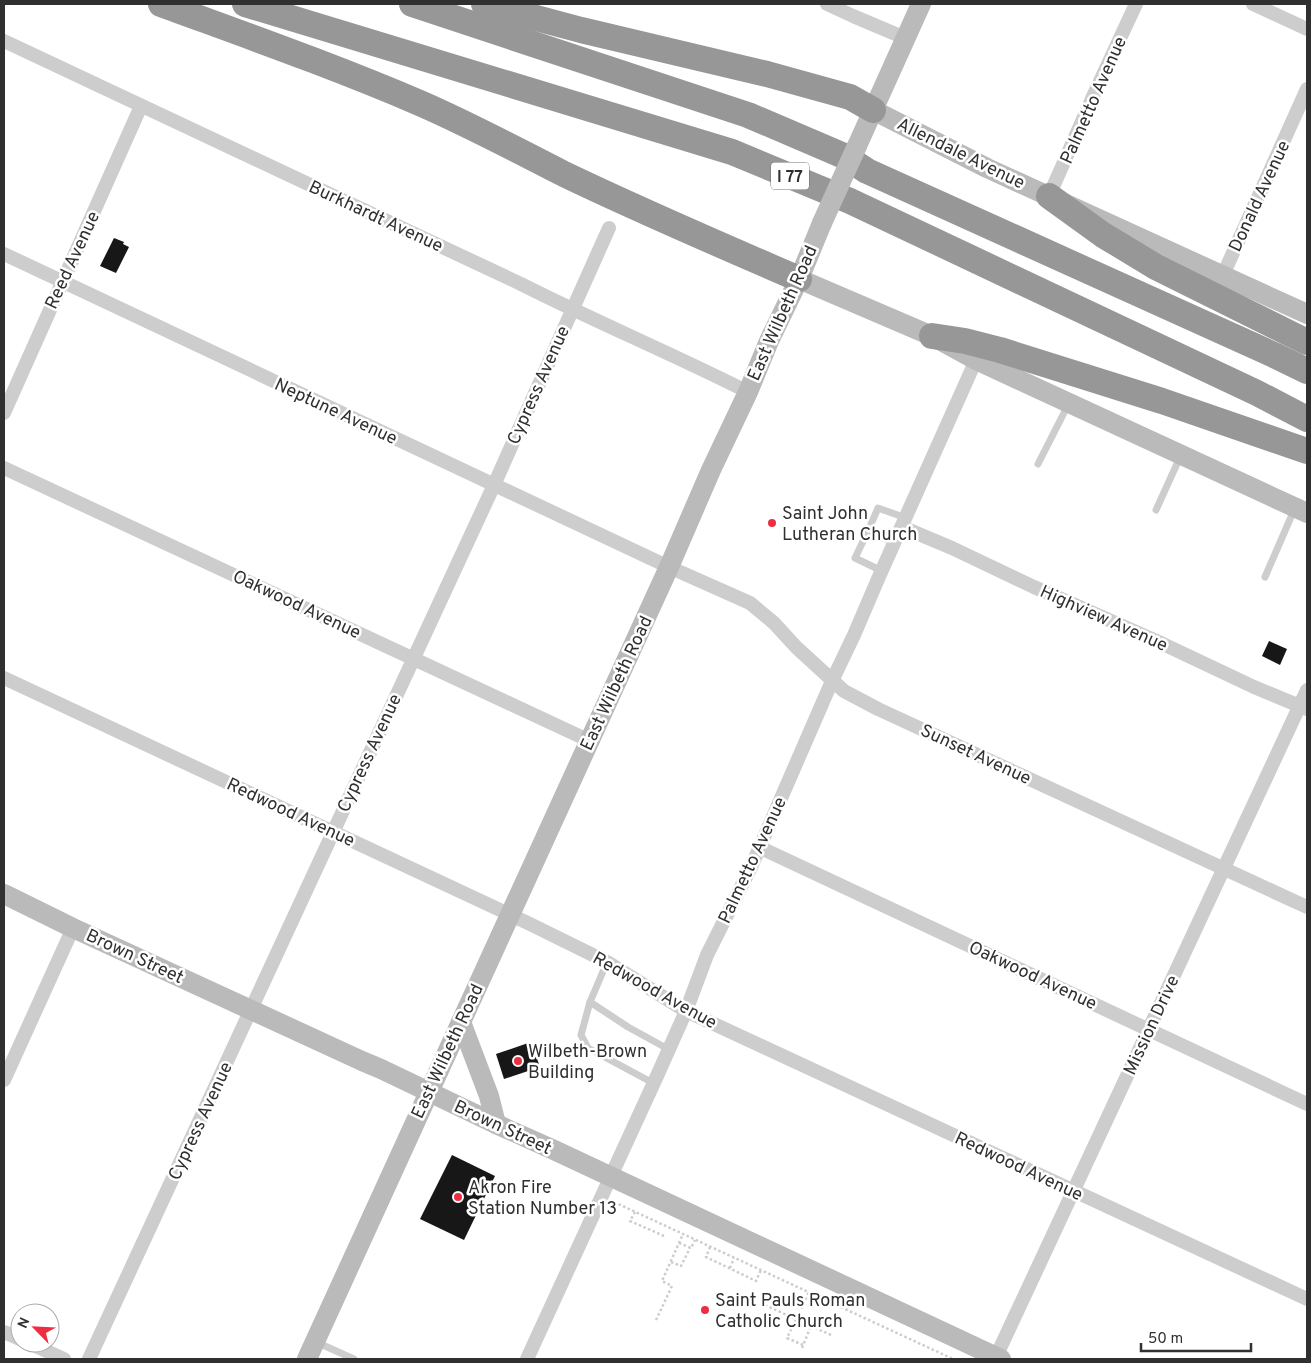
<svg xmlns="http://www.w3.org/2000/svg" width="1311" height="1363" viewBox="0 0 1311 1363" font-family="Overpass,sans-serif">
<rect width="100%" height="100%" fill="#fff"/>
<g fill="#171717">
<polygon points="114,238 124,242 123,244 129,247 116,273 100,266"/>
<polygon points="1269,641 1287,649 1280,665 1262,656"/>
<polygon points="531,1042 540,1067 504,1079 496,1054"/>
<polygon points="452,1155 495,1176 464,1240 420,1219"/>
</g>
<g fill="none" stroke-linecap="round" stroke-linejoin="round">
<g stroke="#cdcdcd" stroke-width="2.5" stroke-dasharray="2.5 2.5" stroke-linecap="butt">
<polyline points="614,1202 953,1359"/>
<polyline points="635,1212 630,1221 664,1236"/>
<polyline points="679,1243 691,1248 695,1240"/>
<polyline points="710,1247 706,1257 756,1281 761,1270"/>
<polyline points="671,1262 681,1266 690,1248"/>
<polyline points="730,1268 734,1258"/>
<polyline points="765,1305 831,1335"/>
<polyline points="656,1320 672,1286 662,1281 683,1234"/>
<polyline points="803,1345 787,1338 809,1292"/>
<polyline points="802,1348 811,1326"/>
</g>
<g stroke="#cdcdcd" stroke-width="7">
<polyline points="1038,464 1069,403"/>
<polyline points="1156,510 1181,455"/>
<polyline points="868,531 878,508 906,518"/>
<polyline points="882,571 855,558 868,531 894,543"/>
<polyline points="1265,577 1294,510"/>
<polyline points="607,962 590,1002 581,1035 588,1048 653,1083"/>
<polyline points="590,1002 628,1027 668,1049"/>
<polyline points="316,1342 354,1359"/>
</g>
<g stroke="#cdcdcd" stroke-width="14">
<polyline points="827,4 853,16 905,38"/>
<polyline points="1253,4 1307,29"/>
<path d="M4,41L521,284C596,322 673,354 748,392"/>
<polyline points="1049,196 1095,92 1136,4"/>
<polyline points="4,254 669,567 750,603 774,623 796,647 844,691 878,709 1307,907"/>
<polyline points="1223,275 1307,89"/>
<polyline points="4,413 141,106"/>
<polyline points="4,468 590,741"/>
<polyline points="902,527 952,548 1034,587 1163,644 1254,687 1307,709"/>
<polyline points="4,678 530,924 607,962 686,1011 1307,1299"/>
<polyline points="759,847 1307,1104"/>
<polyline points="4,1080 73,928"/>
<polyline points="4,1332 20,1339"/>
<polyline points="29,1343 64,1359"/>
<polyline points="89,1359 494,485 609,228"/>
<polyline points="527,1359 657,1076 686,1011 707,955 752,865 832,681 854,635 878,579 976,360"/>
<polyline points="995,1359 1307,690"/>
</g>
<g stroke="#bababa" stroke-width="20">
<polyline points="873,110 987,168 1307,314"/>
<polyline points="857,146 921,4"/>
<polyline points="799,279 932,336 976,360 1307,513"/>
<polyline points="4,894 73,928 362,1061 381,1069 496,1124 554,1150 1001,1359"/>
<polyline points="461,1022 489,1096 496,1124"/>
<polyline points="307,1359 669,567 711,470 748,392 769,341 799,279 822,223"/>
</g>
<g stroke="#979797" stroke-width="26">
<path d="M161,4C248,36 336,67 422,104C470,125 517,150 564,174C641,211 720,245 799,279"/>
<polyline points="245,4 732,152 850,201 1257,393 1307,419"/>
<polyline points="412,4 748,115 844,156 867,171 1274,355 1307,371"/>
<polyline points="484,4 581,30 767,74 850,97 873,110"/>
<polyline points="1049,196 1103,235 1156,267 1307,342"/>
<polyline points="932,336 965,341 1000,350 1162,401 1307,451"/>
</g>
<polyline stroke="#bababa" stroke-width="20" points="822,223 857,146"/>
</g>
<g fill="#ec2d42" stroke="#fff" stroke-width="2">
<circle cx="772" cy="523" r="5"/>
<circle cx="518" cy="1061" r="5"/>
<circle cx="458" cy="1197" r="5"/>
<circle cx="705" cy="1310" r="5"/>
</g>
<g text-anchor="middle" stroke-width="5" stroke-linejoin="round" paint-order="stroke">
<rect fill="#fff" stroke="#6e6e6e" stroke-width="1" x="771" y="162.5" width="38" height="27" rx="4"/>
<g font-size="16" font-weight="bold" fill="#303030">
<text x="790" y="182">I 77</text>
</g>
<g font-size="18" fill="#303030" stroke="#fff">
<text transform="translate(1093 100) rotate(-66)" y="6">Palmetto Avenue</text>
<text transform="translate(961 153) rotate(26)" y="6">Allendale Avenue</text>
<text transform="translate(1259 196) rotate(-65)" y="6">Donald Avenue</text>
<text transform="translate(376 216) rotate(25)" y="6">Burkhardt Avenue</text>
<text transform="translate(72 260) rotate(-65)" y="6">Reed Avenue</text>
<text transform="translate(782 313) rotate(-66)" y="6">East Wilbeth Road</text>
<text transform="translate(538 385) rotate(-66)" y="6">Cypress Avenue</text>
<text transform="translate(336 411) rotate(25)" y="6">Neptune Avenue</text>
<text transform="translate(297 604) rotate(25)" y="6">Oakwood Avenue</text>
<text transform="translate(1104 618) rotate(24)" y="6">Highview Avenue</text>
<text transform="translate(616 683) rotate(-65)" y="6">East Wilbeth Road</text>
<text transform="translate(369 753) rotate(-65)" y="6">Cypress Avenue</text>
<text transform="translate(976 754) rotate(25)" y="6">Sunset Avenue</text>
<text transform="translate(291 812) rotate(25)" y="6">Redwood Avenue</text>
<text transform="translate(752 860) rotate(-65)" y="6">Palmetto Avenue</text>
<text transform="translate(135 956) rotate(25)" y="6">Brown Street</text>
<text transform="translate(1033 975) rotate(25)" y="6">Oakwood Avenue</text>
<text transform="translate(655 990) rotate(29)" y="6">Redwood Avenue</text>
<text transform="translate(1151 1025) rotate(-65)" y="6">Mission Drive</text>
<text transform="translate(447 1051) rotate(-65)" y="6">East Wilbeth Road</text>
<text transform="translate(200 1121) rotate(-65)" y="6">Cypress Avenue</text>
<text transform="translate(503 1127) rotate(25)" y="6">Brown Street</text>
<text transform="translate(1019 1166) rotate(25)" y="6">Redwood Avenue</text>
</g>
<g font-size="18" fill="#303030" stroke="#fff" text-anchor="start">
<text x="782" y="519">Saint John<tspan x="782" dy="21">Lutheran Church</tspan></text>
<text x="528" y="1057">Wilbeth-Brown<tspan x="528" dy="21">Building</tspan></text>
<text x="468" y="1193">Akron Fire<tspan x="468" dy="21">Station Number 13</tspan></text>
<text x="715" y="1306">Saint Pauls Roman<tspan x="715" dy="21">Catholic Church</tspan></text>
</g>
</g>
<rect width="1311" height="1363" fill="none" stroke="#303030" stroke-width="10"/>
<g transform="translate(35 1328) rotate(294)"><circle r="24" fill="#ffffff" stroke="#acacac"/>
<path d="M0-4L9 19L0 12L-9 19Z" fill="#ec2d42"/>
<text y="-8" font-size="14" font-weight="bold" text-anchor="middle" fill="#303030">N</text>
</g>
<path d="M1141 1343v8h110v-8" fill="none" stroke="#303030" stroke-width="2.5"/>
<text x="1148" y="1343" font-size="15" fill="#303030" stroke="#ffffff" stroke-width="4" paint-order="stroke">50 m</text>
</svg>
